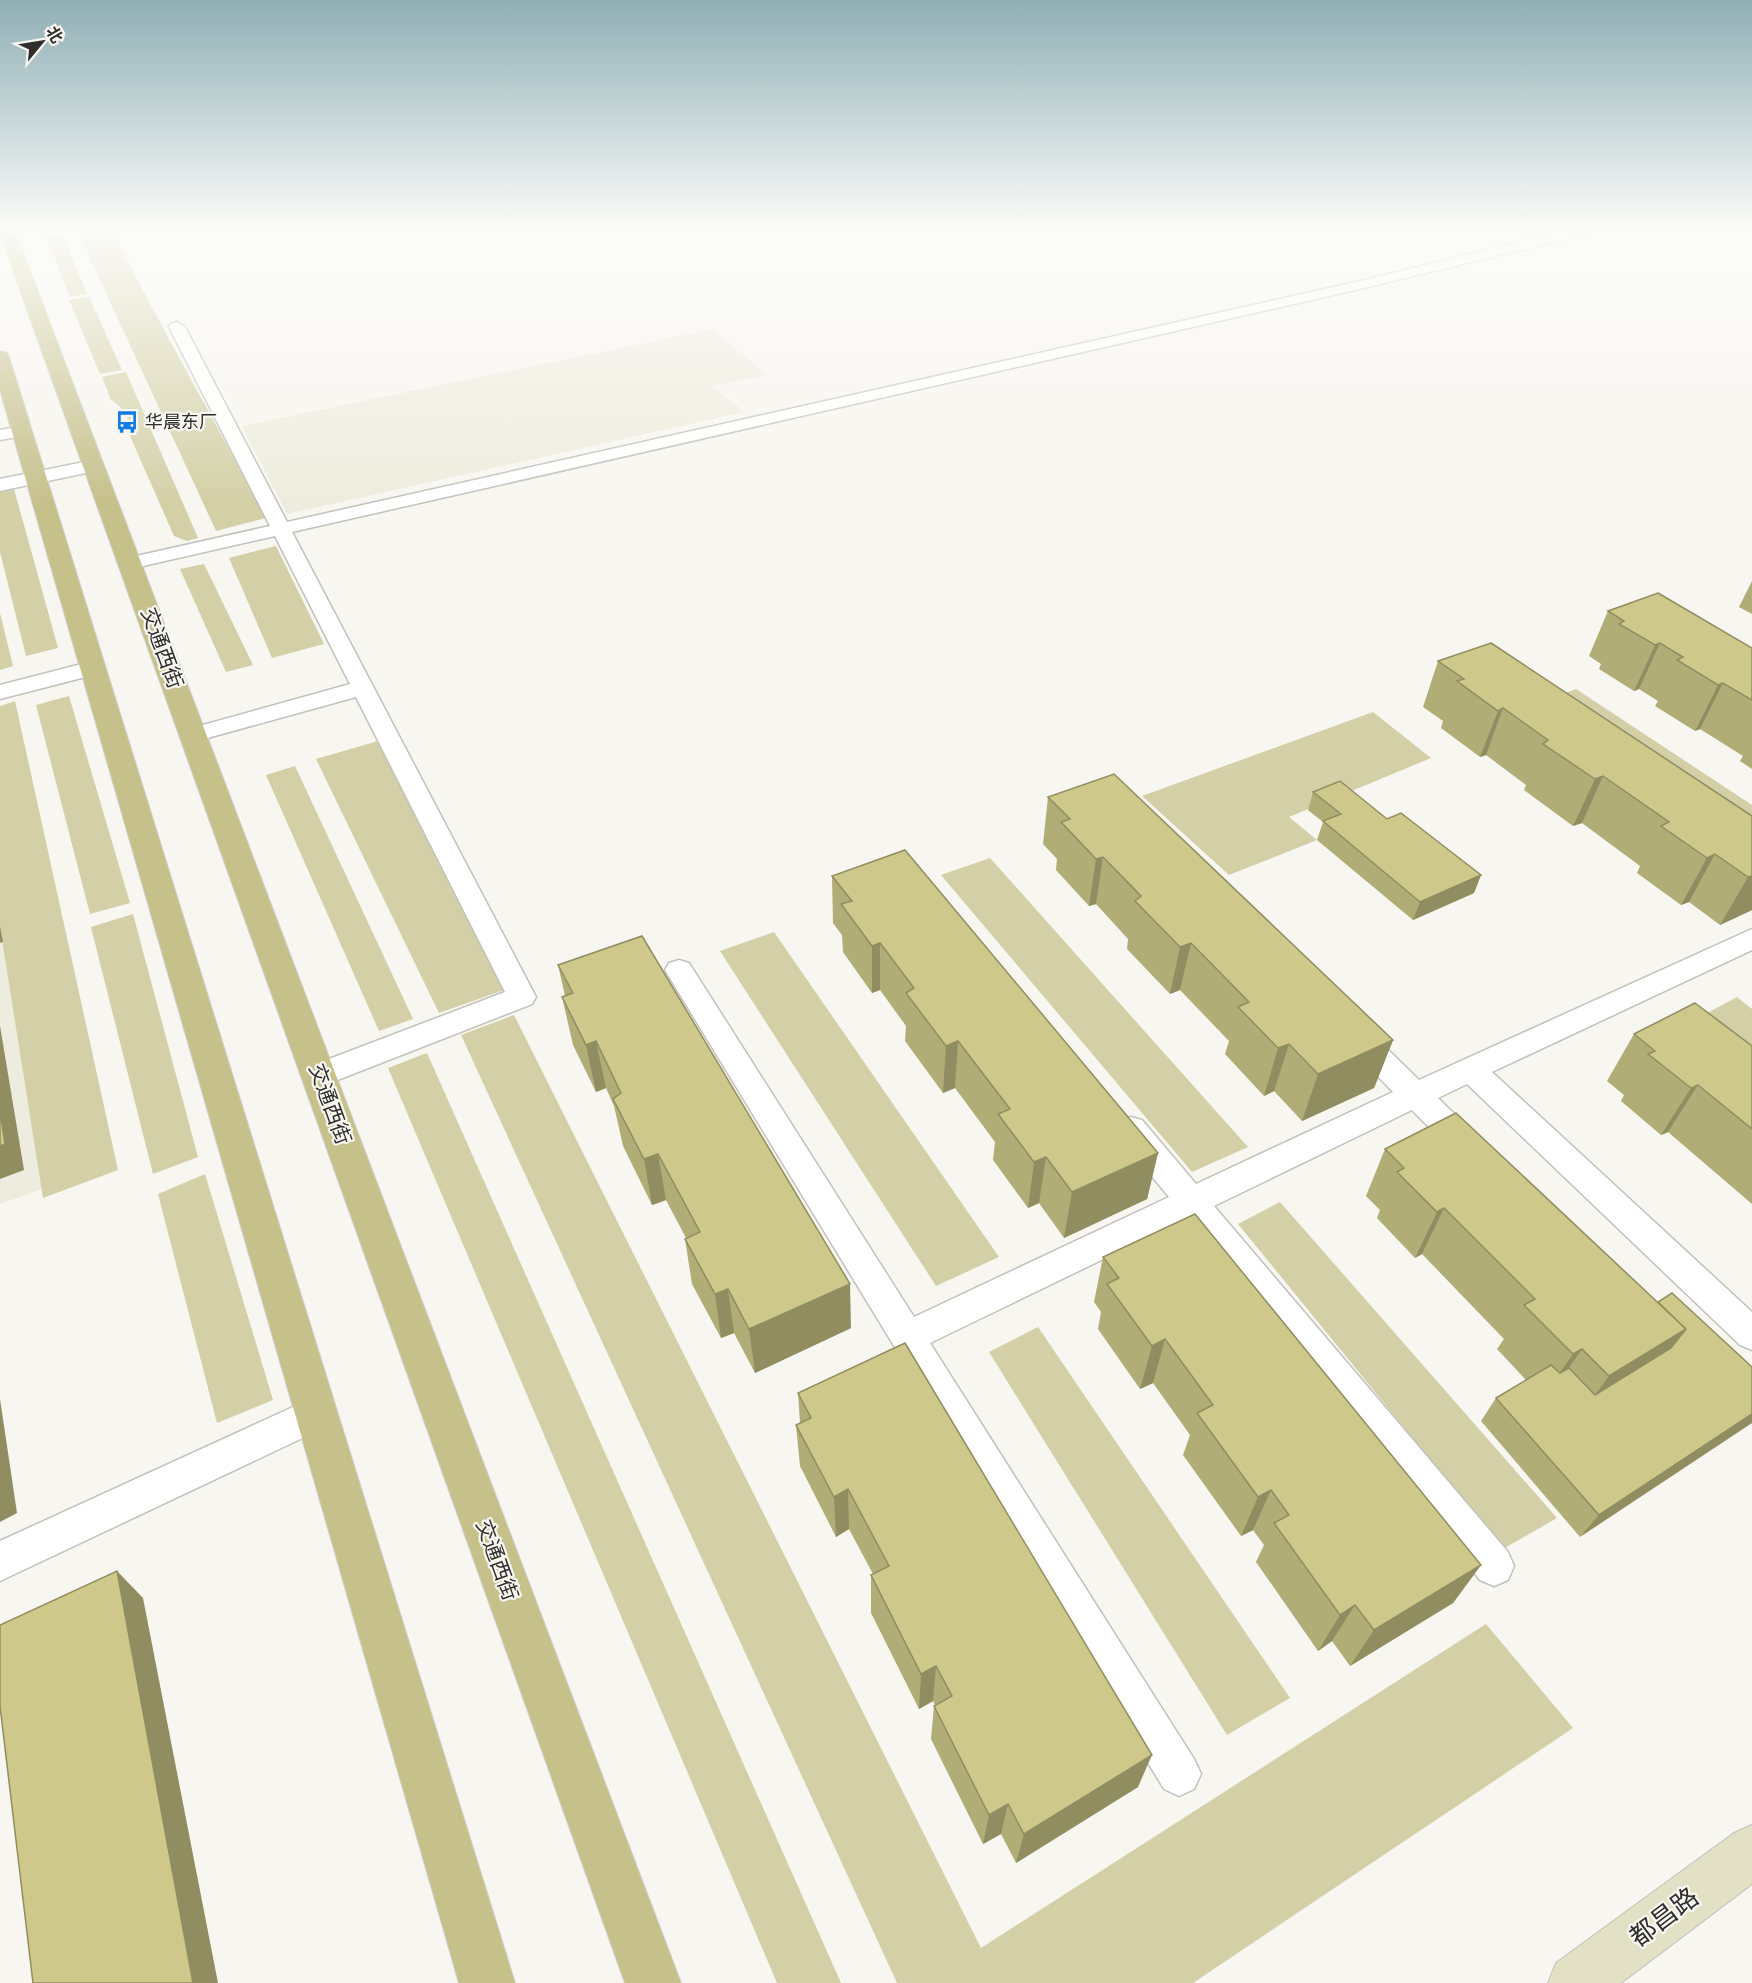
<svg xmlns="http://www.w3.org/2000/svg" width="1752" height="1983" viewBox="0 0 1752 1983" font-family="'Source Sans 3','Noto Sans SC',sans-serif">
<rect width="100%" height="100%" fill="#f7f6f0"/>
<g fill="#edecde">
<polygon points="713,329 767,375 713,386 744,412 287,514 242,426"/>
<polygon points="0,926 42,1189 0,1204"/>
</g>
<g fill="#d3d0a7">
<path d="M75,226H110C159,325 215,420 266,518L216,531Z"/>
<polygon points="62,233 87,294 70,297 46,236"/>
<polygon points="89,297 122,370 100,374 69,300"/>
<path d="M126,372L198,538L187,541L174,536L130,436C133,422 122,406 111,400L102,377Z"/>
<polygon points="14,489 58,648 26,656 0,552 0,492"/>
<polygon points="276,546 324,644 272,658 229,558"/>
<polygon points="204,564 253,665 226,672 180,569"/>
<polygon points="0,613 13,666 0,670"/>
<polygon points="1576,689 1752,805 1752,836 1547,700"/>
<polygon points="69,696 130,903 90,914 36,705"/>
<polygon points="15,701 118,1170 43,1198 0,927 0,706"/>
<polygon points="1373,712 1431,758 1289,817 1317,840 1229,875 1142,796"/>
<polygon points="378,741 507,989 439,1013 316,759"/>
<polygon points="295,766 413,1019 379,1031 266,775"/>
<polygon points="990,858 1248,1147 1192,1172 941,875"/>
<polygon points="133,914 198,1157 153,1174 91,927"/>
<polygon points="774,932 999,1257 936,1286 720,951"/>
<polygon points="1737,997 1752,1009 1752,1058 1700,1017"/>
<polygon points="514,1015 981,1948 1486,1624 1573,1728 1193,1983 897,1983 461,1035"/>
<polygon points="427,1053 841,1983 777,1983 388,1068"/>
<polygon points="205,1174 273,1400 217,1423 158,1194"/>
<polygon points="1280,1202 1557,1518 1503,1549 1238,1224"/>
<polygon points="1038,1327 1290,1698 1227,1735 989,1352"/>
</g>
<g fill="none" stroke-linecap="round" stroke-linejoin="round">
<g stroke="#c2c1bb" stroke-width="3">
<g id="lane">
<polygon points="1586,226 1610,226 1608,229 1360,289 292,532 536,997 532,1004 330,1083 319,1086 308,1083 304,1075 308,1067 505,992 356,697 193,742 185,740 181,735 185,730 350,684 275,536 130,569 123,567 120,563 123,559 270,526 169,327 171,324 177,322 185,327 287,522 1360,281"/>
<polygon points="22,426 28,427 31,431 28,435 0,440 0,430"/>
<polygon points="94,460 100,462 103,466 100,470 0,491 0,479"/>
<polygon points="93,661 101,663 104,668 101,673 0,699 0,685"/>
<polygon points="1752,929 1752,950 1492,1072 1752,1312 1752,1350 1740,1345 1467,1084 1438,1098 1479,1138 1484,1147 1479,1156 1468,1160 1457,1156 1412,1110 1214,1206 1508,1552 1514,1566 1508,1580 1494,1586 1480,1580 1186,1219 930,1343 1194,1759 1201,1774 1194,1789 1179,1796 1164,1789 665,970 669,963 679,960 689,963 914,1317 1169,1197 1120,1138 1115,1129 1120,1120 1131,1117 1142,1120 1196,1184 1393,1092 1346,1044 1341,1036 1346,1028 1356,1025 1366,1028 1419,1080"/>
<polygon points="317,1396 330,1401 335,1413 330,1425 0,1581 0,1541"/>
</g>
</g>
<g stroke="#c2c1bb" stroke-width="2">
<polygon id="secondary" points="1752,1825 1752,1884 1621,1983 1548,1983 1556,1963 1734,1833"/>
</g>
<g stroke="#d1d1d1" stroke-width="2">
<g id="primary">
<polygon points="0,226 13,226 681,1983 625,1983 0,234"/>
<polygon points="0,351 7,353 9,357 515,1983 459,1983 0,390"/>
</g>
</g>
<use href="#lane" fill="#fff" fill-rule="evenodd"/>
<use href="#secondary" fill="#e2e0c5" fill-rule="evenodd"/>
<use href="#primary" fill="#c6c18b" fill-rule="evenodd"/>
</g>
<g fill="#b1ad77">
<polygon points="1752,581 1752,614 1739,607"/>
<polygon points="1608,611 1752,648 1752,769 1740,761 1743,756 1700,729 1695,731 1655,706 1658,701 1639,689 1634,691 1599,669 1601,664 1589,656"/>
<polygon points="1438,661 1752,816 1752,910 1720,925 1689,902 1681,905 1637,873 1640,866 1582,823 1573,826 1524,790 1526,785 1486,755 1480,757 1441,728 1443,721 1423,707"/>
<polygon points="1313,792 1387,819 1481,875 1474,893 1413,920 1317,840 1323,822 1308,810"/>
<polygon points="1048,797 1393,1040 1374,1088 1302,1121 1274,1091 1264,1096 1225,1054 1229,1041 1180,990 1170,994 1127,949 1128,939 1096,904 1089,906 1056,870 1057,859 1043,844"/>
<polygon points="832,876 1158,1153 1147,1199 1064,1238 1039,1203 1028,1208 993,1160 995,1142 955,1088 943,1093 905,1041 906,1026 880,990 872,993 843,952 842,935 833,923"/>
<polygon points="558,965 851,1328 755,1373 734,1333 721,1338 692,1284 685,1239 686,1238 666,1200 652,1205 623,1146 614,1106 606,1088 596,1092 573,1045 562,997 565,996"/>
<polygon points="1634,1034 1752,1046 1752,1204 1668,1132 1661,1135 1621,1101 1624,1095 1607,1081"/>
<polygon points="1385,1149 1658,1302 1752,1367 1580,1537 1481,1421 1496,1398 1526,1380 1497,1349 1504,1339 1422,1254 1415,1258 1377,1218 1380,1210 1366,1196"/>
<polygon points="1103,1257 1481,1565 1453,1603 1350,1666 1332,1641 1318,1651 1256,1562 1264,1545 1253,1530 1241,1536 1183,1455 1190,1435 1153,1383 1140,1389 1098,1329 1101,1312 1094,1302"/>
<polygon points="798,1393 1138,1787 1016,1863 1001,1834 983,1844 931,1739 934,1706 935,1705 933,1701 919,1709 871,1613 871,1575 873,1574 849,1529 836,1537 800,1466 796,1425 800,1423"/>
</g>
<g fill="#908d61">
<polygon points="1660,643 1639,689 1634,691 1655,645"/>
<polygon points="1723,683 1700,729 1695,731 1718,685"/>
<polygon points="1503,708 1486,755 1480,757 1498,711"/>
<polygon points="1603,776 1582,823 1573,826 1595,779"/>
<polygon points="1715,854 1689,902 1681,905 1707,858"/>
<polygon points="1103,857 1096,904 1089,906 1096,859"/>
<polygon points="1481,875 1474,893 1413,920 1420,902"/>
<polygon points="1752,876 1752,910 1720,925 1748,877"/>
<polygon points="0,926 3,942 0,943"/>
<polygon points="880,943 880,990 872,993 872,946"/>
<polygon points="1191,943 1180,990 1170,994 1180,947"/>
<polygon points="0,1026 24,1170 0,1179"/>
<polygon points="1393,1040 1374,1088 1302,1121 1318,1074"/>
<polygon points="596,1041 606,1088 596,1092 586,1045"/>
<polygon points="958,1041 955,1088 943,1093 946,1046"/>
<polygon points="1289,1044 1274,1091 1264,1096 1278,1048"/>
<polygon points="1698,1085 1668,1132 1661,1135 1691,1088"/>
<polygon points="1158,1153 1147,1199 1064,1238 1072,1192"/>
<polygon points="658,1154 666,1200 652,1205 644,1159"/>
<polygon points="1046,1157 1039,1203 1028,1208 1034,1162"/>
<polygon points="1444,1208 1422,1254 1415,1258 1437,1212"/>
<polygon points="850,1284 851,1328 755,1373 749,1329"/>
<polygon points="728,1289 734,1333 721,1338 715,1294"/>
<polygon points="1686,1329 1652,1372 1577,1419 1609,1376"/>
<polygon points="1165,1339 1153,1383 1140,1389 1152,1346"/>
<polygon points="1582,1349 1552,1392 1543,1397 1573,1354"/>
<polygon points="0,1399 17,1513 0,1522"/>
<polygon points="1752,1414 1752,1423 1580,1537 1599,1515"/>
<polygon points="848,1489 849,1529 836,1537 834,1497"/>
<polygon points="1271,1490 1253,1530 1241,1536 1258,1497"/>
<polygon points="1481,1565 1453,1603 1350,1666 1374,1630"/>
<polygon points="117,1571 143,1598 218,1983 193,1983"/>
<polygon points="1355,1605 1332,1641 1318,1651 1340,1615"/>
<polygon points="936,1666 933,1701 919,1709 921,1674"/>
<polygon points="1152,1755 1138,1787 1016,1863 1024,1834"/>
<polygon points="1008,1804 1001,1834 983,1844 989,1815"/>
</g>
<g fill="#cec98a" stroke="#908d61" stroke-width="1.5">
<polygon points="1658,593 1752,648 1752,700 1723,683 1718,685 1677,660 1683,657 1660,643 1655,645 1619,624 1624,621 1608,611"/>
<polygon points="1491,643 1752,816 1752,876 1748,877 1715,854 1707,858 1661,826 1669,822 1603,776 1595,779 1543,744 1548,740 1503,708 1498,711 1457,681 1464,679 1438,661"/>
<polygon points="1114,774 1393,1040 1318,1074 1289,1044 1278,1048 1238,1007 1249,1002 1191,943 1180,947 1135,901 1141,896 1103,857 1096,859 1061,822 1070,819 1048,797"/>
<polygon points="1340,781 1387,819 1401,813 1481,875 1420,902 1323,821 1341,814 1313,792"/>
<polygon points="905,850 1158,1153 1072,1192 1046,1157 1034,1162 998,1114 1010,1109 958,1041 946,1046 906,993 914,988 880,943 872,946 841,904 852,901 832,876"/>
<polygon points="642,936 850,1284 749,1329 728,1289 715,1294 685,1239 700,1232 658,1154 644,1159 613,1099 621,1093 596,1041 586,1045 562,997 573,993 558,965"/>
<polygon points="1695,1003 1752,1046 1752,1129 1698,1085 1691,1088 1648,1054 1655,1051 1634,1034"/>
<polygon points="0,1110 5,1144 0,1146"/>
<polygon points="1456,1113 1686,1329 1609,1376 1582,1349 1573,1354 1524,1305 1535,1299 1444,1208 1437,1212 1397,1172 1404,1168 1385,1149"/>
<polygon points="1195,1214 1481,1565 1374,1630 1355,1605 1340,1615 1274,1523 1289,1515 1271,1490 1258,1497 1197,1413 1213,1405 1165,1339 1152,1346 1107,1284 1119,1278 1103,1257"/>
<polygon points="1672,1293 1752,1367 1752,1414 1599,1515 1496,1398 1551,1365 1560,1373 1569,1368 1595,1395 1671,1348 1686,1329 1658,1302"/>
<polygon points="905,1343 1152,1755 1024,1834 1008,1804 989,1815 934,1706 952,1696 936,1666 921,1674 871,1575 889,1566 848,1489 834,1497 796,1425 811,1418 798,1393"/>
<polygon points="117,1571 193,1983 33,1983 0,1706 0,1625"/>
</g>
<linearGradient id="sky" x2="0" y2="1"><stop stop-color="#90afb5"/><stop offset="0.45" stop-color="#fbfbf8"/><stop offset="1" stop-color="#fbfbf8" stop-opacity="0"/></linearGradient>
<rect width="1752" height="504" fill="url(#sky)"/>
<defs>
<g id="bus-bare" transform="scale(1.8)"><path d="M-5-6H5V4H4V6H2V4H-2V6H-4V4H-5ZM-3.5-4V0h7V-4ZM-3.5 1.2v1.5H-2V1.2ZM2 1.2v1.5H3.5V1.2Z" fill="#137ce3" stroke="#f7f6f0" stroke-width="2.5" paint-order="stroke"/></g>
</defs>
<g fill-rule="evenodd">
<use href="#bus-bare" x="127" y="422"/>
</g>
<g text-anchor="middle" stroke-width="4.5" stroke-linejoin="round" paint-order="stroke">
<g font-size="18" fill="#2f2e2c" stroke="#f7f6f0" text-anchor="start">
<text x="145" y="428">华晨东厂</text>
</g>
<g font-size="21" fill="#2f2e2c" stroke="#f7f6f0">
<text transform="translate(162 648) rotate(70)" y="7">交通西街</text>
<text transform="translate(330 1104) rotate(70)" y="7">交通西街</text>
<text transform="translate(497 1560) rotate(70)" y="7">交通西街</text>
</g>
<g font-size="26" fill="#2f2e2c" stroke="#f7f6f0">
<text transform="translate(1664 1917) rotate(-37)" y="9">都昌路</text>
</g>
</g>
<g transform="translate(42 42) rotate(60)" stroke="#f7f6f0" stroke-width="4.5" paint-order="stroke">
<path d="M0-4.5L10 22L0 15L-10 22Z" fill="#2f2e2c"/>
<text y="-9" font-size="16" font-weight="bold" text-anchor="middle" fill="#2f2e2c">北</text>
</g>
</svg>
